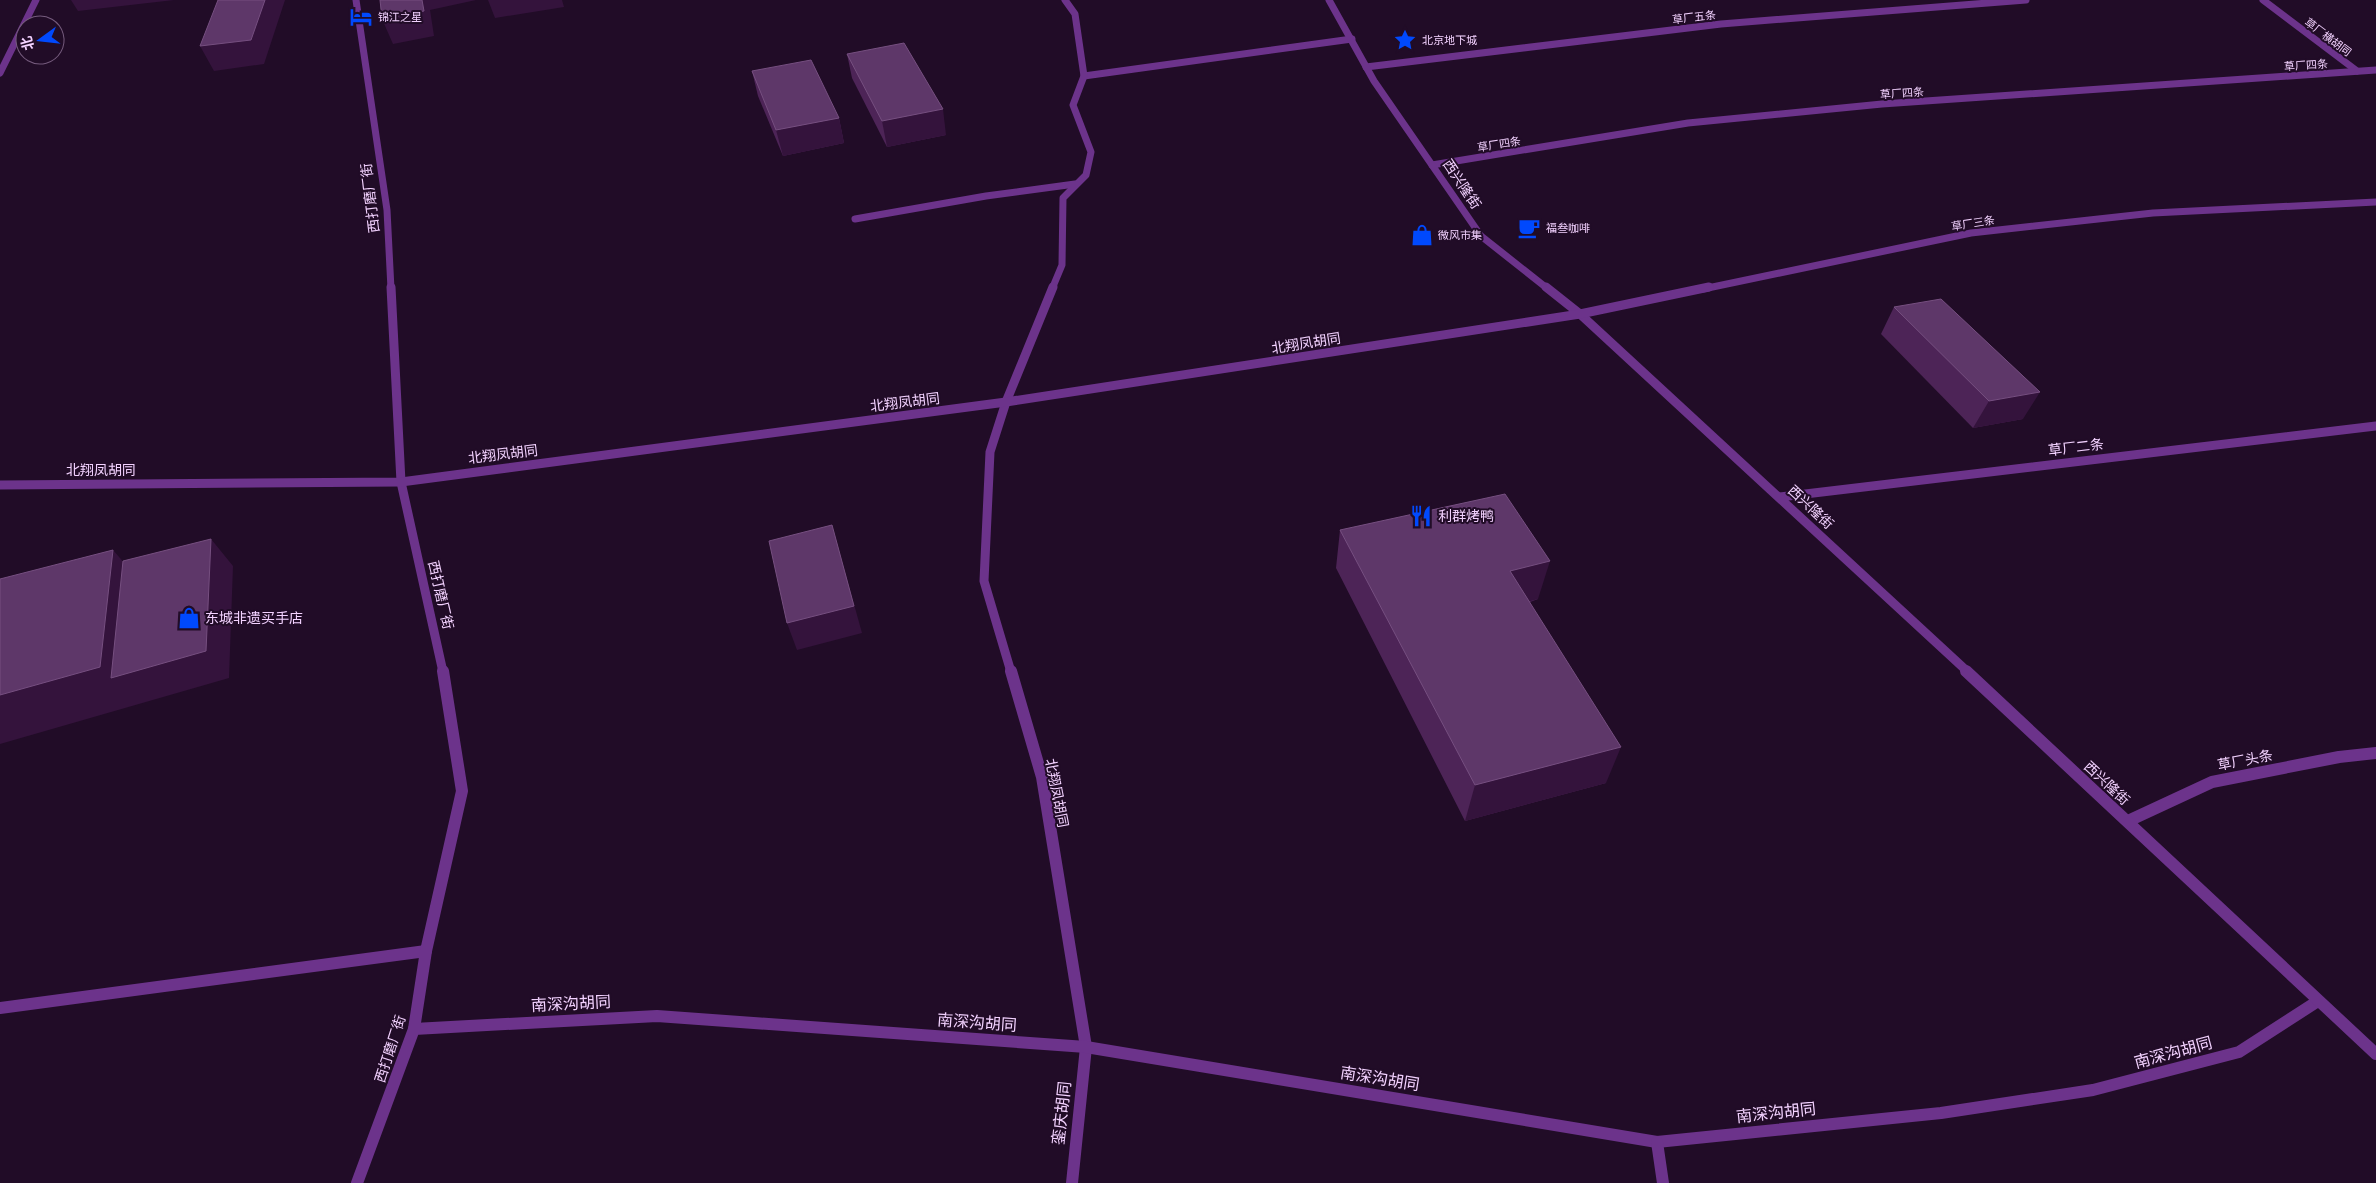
<svg xmlns="http://www.w3.org/2000/svg" width="2376" height="1183" viewBox="0 0 2376 1183" font-family="Montserrat,'Noto Sans SC',sans-serif">
<rect width="100%" height="100%" fill="#210c27"/>
<g fill="none" stroke-linecap="round" stroke-linejoin="round">
<g stroke="#6c338b" stroke-width="7">
<polyline points="356,0 387,210 391,289"/>
<polyline points="2263,0 2357,71"/>
<polyline points="1366,67 1721,24 2026,0"/>
<polyline points="1084,76 1352,39"/>
<polyline points="1432,165 1688,123 1882,104 2376,70"/>
<polyline points="855,219 986,196 1075,184"/>
<polyline points="1052,289 1062,265 1063,198 1086,175 1091,152 1073,105 1084,76 1075,14 1065,0"/>
</g>
<g stroke="#6c338b" stroke-width="9">
<polyline points="391,287 401,482 443,672"/>
<polyline points="1780,497 2376,426"/>
<polyline points="1011,672 984,581 990,452 1006,402 1053,287"/>
</g>
<g stroke="#6c338b" stroke-width="12">
<polyline points="1011,671 1042,777 1086,1047 1072,1183"/>
<polyline points="2128,821 2212,782 2339,757 2376,753"/>
<polyline points="0,1008 426,951"/>
<polyline points="414,1029 657,1016 1086,1047 1657,1142 1941,1113 2093,1090 2239,1052 2318,1001"/>
<polyline points="1657,1142 1663,1183"/>
<polyline points="357,1183 414,1029 426,951 462,791 443,671"/>
</g>
<g stroke="#6c338b" stroke-width="7">
<polyline points="1329,0 1374,81 1481,236 1548,289"/>
<polyline points="0,73 36,0"/>
<polyline points="1703,289 1971,233 2153,213 2376,202"/>
</g>
<g stroke="#6c338b" stroke-width="9">
<polyline points="1546,287 1580,314 1968,672"/>
<polyline points="0,485 401,482 1006,402 1580,314 1709,287"/>
</g>
<polyline stroke="#6c338b" stroke-width="12" points="1966,671 2376,1054"/>
</g>
<g fill="#4d2457">
<polygon points="847,54 946,135 887,147 852,78"/>
<polygon points="752,71 839,118 844,143 783,156 758,96"/>
<polygon points="1894,307 2023,419 1973,428 1881,334"/>
<polygon points="1340,530 1538,599 1530,602 1606,783 1465,821 1336,568"/>
</g>
<g fill="#34133c">
<polygon points="71,0 174,0 78,11"/>
<polygon points="265,0 285,0 264,64 214,71 200,46"/>
<polygon points="422,0 476,0 430,10 434,36 393,44 382,19"/>
<polygon points="488,0 562,0 564,7 495,18"/>
<polygon points="943,109 946,135 887,147 882,121"/>
<polygon points="839,118 844,143 783,156 776,130"/>
<polygon points="2040,392 2023,419 1973,428 1989,401"/>
<polygon points="832,525 862,633 797,650 787,623"/>
<polygon points="211,539 233,566 229,678 0,744 0,695 113,550 146,588"/>
<polygon points="1550,561 1538,599 1500,609 1510,571"/>
<polygon points="1621,747 1606,783 1465,821 1475,785"/>
</g>
<g fill="#5e3769" stroke="#764f80">
<polygon points="218,0 265,0 251,40 200,46"/>
<polygon points="380,0 422,0 424,11 382,19"/>
<polygon points="904,43 943,109 882,121 847,54"/>
<polygon points="811,60 839,118 776,130 752,71"/>
<polygon points="1941,299 2040,392 1989,401 1894,307"/>
<polygon points="1505,494 1550,561 1510,571 1621,747 1475,785 1340,530"/>
<polygon points="832,525 854,606 787,623 769,541"/>
<polygon points="211,539 206,651 111,678 123,561"/>
<polygon points="113,550 100,667 0,695 0,579"/>
</g>
<defs>
<g id="hotel-bare" transform="scale(1.725)"><path d="M-6-4.5h1.5V1H6V5H4.5V3h-9V5H-6ZM-4 0a1.8 1.8 0 1 1 3.6 0ZM.5 0V-2.5h3Q6-2.5 6 0Z" fill="#0049fd" stroke="#210c27" stroke-width="2.5" paint-order="stroke"/></g>
<g id="sight-bare" transform="scale(1.725)"><path d="M0-6L1.8-2.2L6-1.7L2.9 1.2L3.7 5.4L0 3.3L-3.7 5.4L-2.9 1.2L-6-1.7L-1.8-2.2Z" fill="#0049fd" stroke="#210c27" stroke-width="2.5" paint-order="stroke"/></g>
<g id="cafe-bare" transform="scale(1.725)"><path d="M-5.5-4.5H6V0H3Q3 3.5 0 3.5H-2.5Q-5.5 3.5-5.5 0ZM3-3.2v2h1.7v-2ZM-6 4.5H4V6H-6Z" fill="#0049fd" stroke="#210c27" stroke-width="2.5" paint-order="stroke"/></g>
<g id="shop-bare" transform="scale(1.725)"><path d="M-5-2.5h2.3a2.7 3.5 0 0 1 5.4 0H5L5.5 6h-11ZM-1.5-2.5h3a1.5 2.3 0 0 0-3 0Z" fill="#0049fd" stroke="#210c27" stroke-width="2.5" paint-order="stroke"/></g>
<g id="restaurant-bare" transform="scale(1.725)"><path d="M-5-6h1v4h1v-4h1v4h1v-4h1v5L-1.5 .5V6h-2V.5L-5-1ZM5-6V6H3V1.5H1.5Q1.5-4 5-6Z" fill="#0049fd" stroke="#210c27" stroke-width="2.5" paint-order="stroke"/></g>
</defs>
<g fill-rule="evenodd">
<use href="#hotel-bare" x="361" y="17"/>
<use href="#sight-bare" x="1405" y="40"/>
<use href="#cafe-bare" x="1529" y="228"/>
<use href="#shop-bare" x="1422" y="235"/>
<use href="#restaurant-bare" x="1421" y="516"/>
<use href="#shop-bare" x="189" y="618"/>
</g>
<g text-anchor="middle" stroke-width="4" stroke-linejoin="round" paint-order="stroke">
<g font-size="11" fill="#f3d2ff" stroke="#210c27" text-anchor="start">
<text x="378" y="21">锦江之星</text>
<text x="1422" y="44">北京地下城</text>
<text x="1546" y="232">福叁咖啡</text>
<text x="1438" y="239">微风市集</text>
</g>
<g font-size="11" fill="#f3d2ff" stroke="#210c27">
<text transform="translate(1694 17) rotate(-7)" y="4">草厂五条</text>
<text transform="translate(2328 37) rotate(37)" y="4">草厂横胡同</text>
<text transform="translate(2306 65) rotate(-4)" y="4">草厂四条</text>
<text transform="translate(1902 93) rotate(-4)" y="4">草厂四条</text>
<text transform="translate(1499 144) rotate(-9)" y="4">草厂四条</text>
<text transform="translate(1973 223) rotate(-9)" y="4">草厂三条</text>
</g>
<g font-size="14" fill="#f3d2ff" stroke="#210c27">
<text transform="translate(1462 184) rotate(56)" y="5">西兴隆街</text>
<text transform="translate(370 198) rotate(-97)" y="5">西打磨厂街</text>
<text transform="translate(1306 343) rotate(-9)" y="5">北翔凤胡同</text>
<text transform="translate(905 402) rotate(-7)" y="5">北翔凤胡同</text>
<text transform="translate(2076 447) rotate(-7)" y="5">草厂二条</text>
<text transform="translate(503 454) rotate(-7)" y="5">北翔凤胡同</text>
<text x="101" y="475">北翔凤胡同</text>
<text transform="translate(1811 507) rotate(43)" y="5">西兴隆街</text>
<text transform="translate(441 595) rotate(77)" y="5">西打磨厂街</text>
<text transform="translate(2245 760) rotate(-11)" y="5">草厂头条</text>
<text transform="translate(2107 783) rotate(43)" y="5">西兴隆街</text>
<text transform="translate(1057 793) rotate(79)" y="5">北翔凤胡同</text>
<text transform="translate(390 1049) rotate(-72)" y="5">西打磨厂街</text>
</g>
<g font-size="14" fill="#f3d2ff" stroke="#210c27" text-anchor="start">
<text x="1438" y="521">利群烤鸭</text>
<text x="205" y="623">东城非遗买手店</text>
</g>
<g font-size="16" fill="#f3d2ff" stroke="#210c27">
<text transform="translate(571 1003) rotate(-3)" y="6">南深沟胡同</text>
<text transform="translate(977 1022) rotate(4)" y="6">南深沟胡同</text>
<text transform="translate(2173 1052) rotate(-15)" y="6">南深沟胡同</text>
<text transform="translate(1380 1078) rotate(9)" y="6">南深沟胡同</text>
<text transform="translate(1776 1112) rotate(-6)" y="6">南深沟胡同</text>
<text transform="translate(1061 1113) rotate(-84)" y="6">銮庆胡同</text>
</g>
</g>
<g transform="translate(40 40) rotate(255)"><circle r="24" fill="#210c27" stroke="#755b7d"/>
<path d="M0-4L9 19L0 12L-9 19Z" fill="#0049fd"/>
<text y="-8" font-size="14" font-weight="bold" text-anchor="middle" fill="#f3d2ff">北</text>
</g>
</svg>
